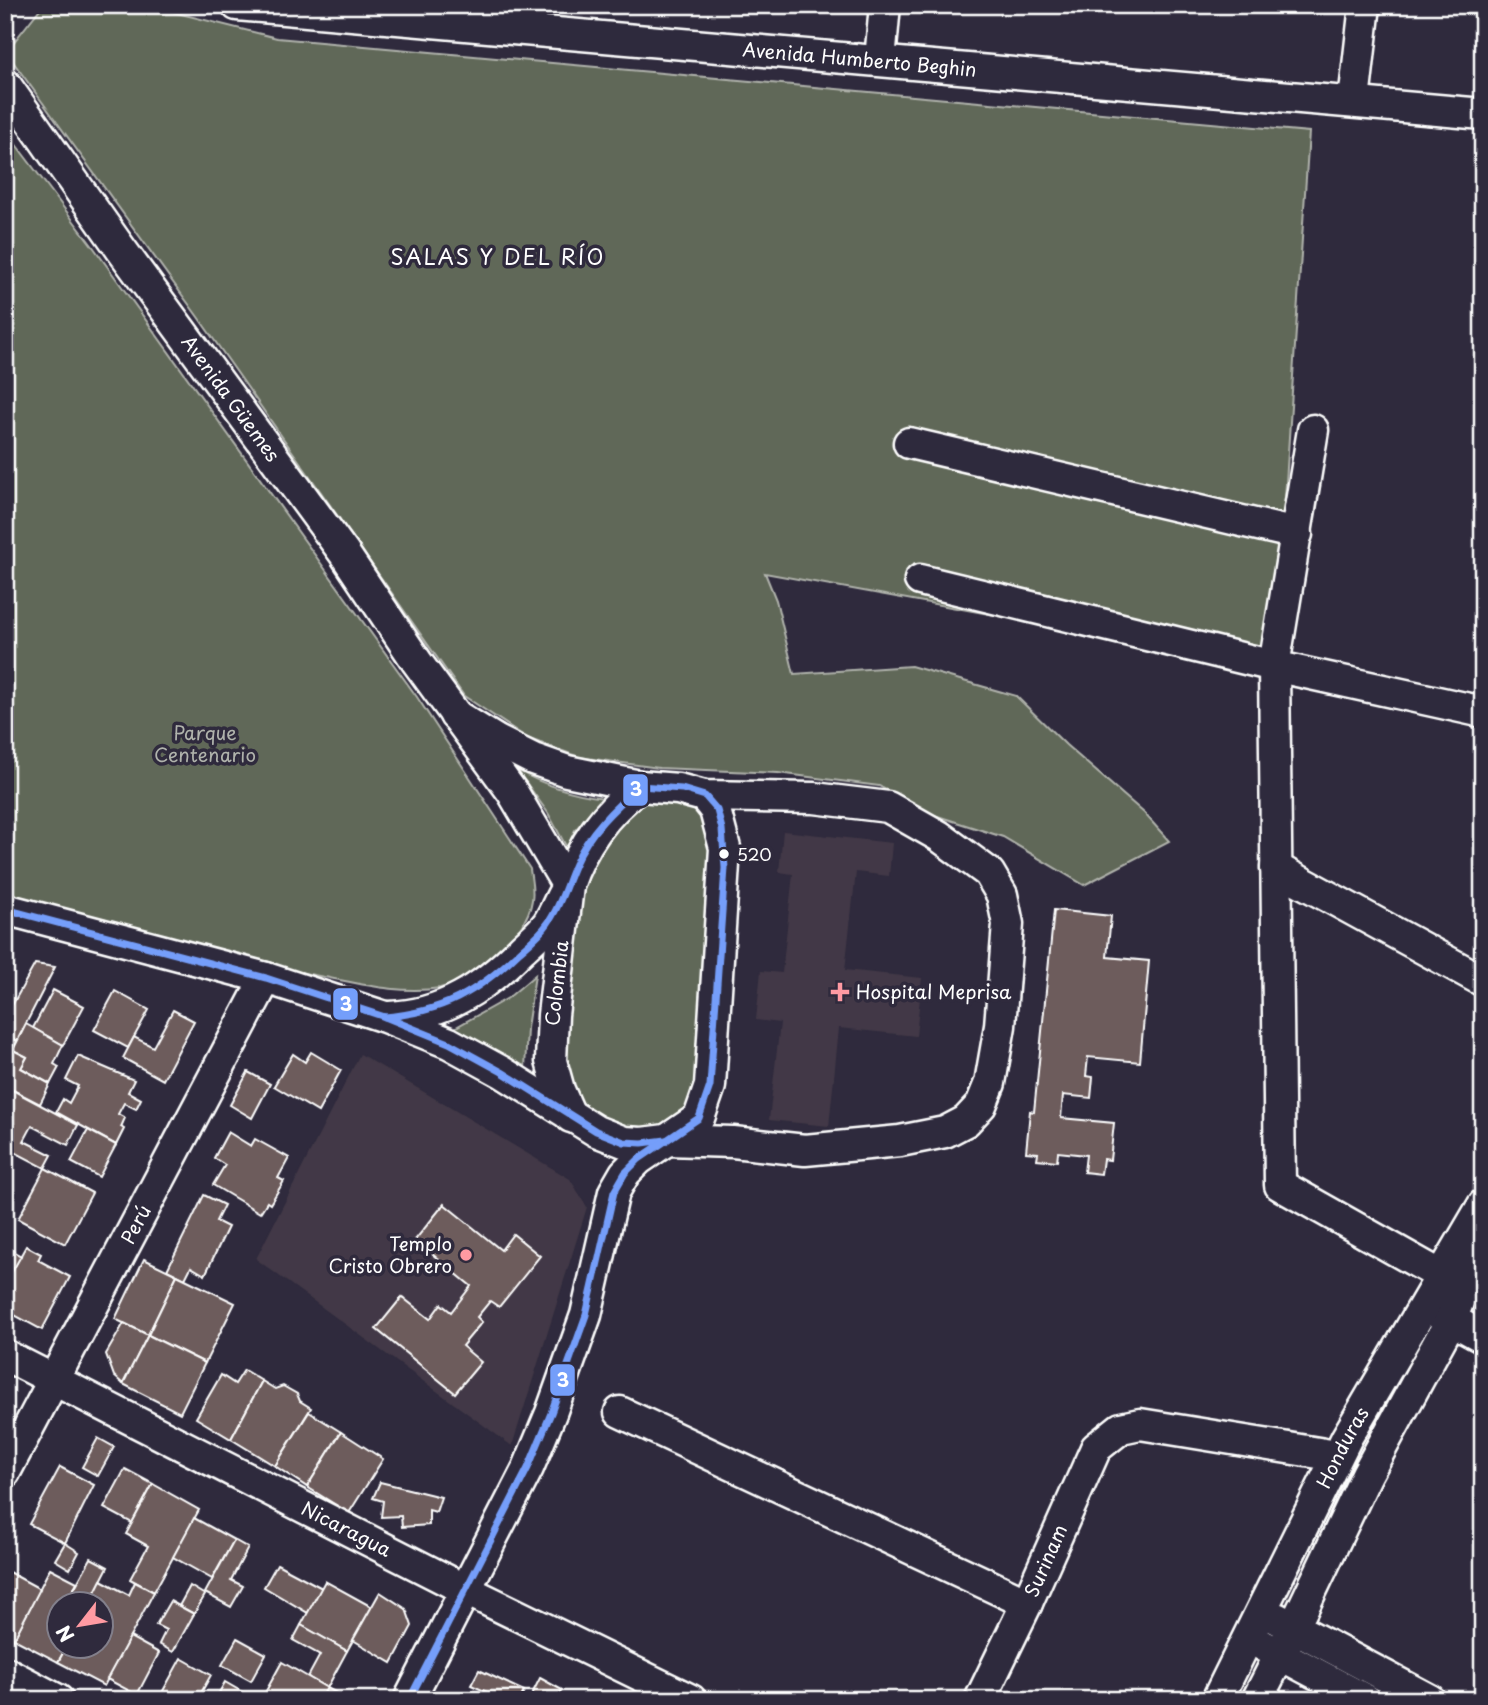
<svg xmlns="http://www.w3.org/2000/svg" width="1488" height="1705" viewBox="0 0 1488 1705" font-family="'Playpen Sans',sans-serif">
<rect width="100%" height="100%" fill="#2f2a3d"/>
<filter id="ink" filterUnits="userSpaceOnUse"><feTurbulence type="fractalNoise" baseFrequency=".0143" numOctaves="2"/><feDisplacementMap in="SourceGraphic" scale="14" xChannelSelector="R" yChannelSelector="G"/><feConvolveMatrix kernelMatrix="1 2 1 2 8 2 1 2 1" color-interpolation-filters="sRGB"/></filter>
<g filter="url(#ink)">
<g fill="#423946">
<polygon points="783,831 892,843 889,876 856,872 845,970 922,978 916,1036 839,1028 829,1126 769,1120 780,1023 756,1020 761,971 782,973 793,874 779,872"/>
<polygon points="360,1054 570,1179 587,1207 512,1446 256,1259"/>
</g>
<g fill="#616759" stroke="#b0b3ac" stroke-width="2">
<polygon points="43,5 145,5 277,38 1309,132 1274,666 765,573 776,600 794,674 911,666 1016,696 1066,745 1144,813 1169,841 1084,885 1003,837 925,812 879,786 778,773 659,768 579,757 527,738 464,696 198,317 6,52"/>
<path d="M5,130L94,248L417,697L530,869C531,879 534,890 532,900C527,936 474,981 440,988C401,995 357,983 319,976C213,956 109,925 5,897Z"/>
<path d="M517,770C545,786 572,794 604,798L575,830L567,848L548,813Z"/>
<polygon points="640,786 715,810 710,1086 666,1140 571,1117 553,1015 568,886"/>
<polygon points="535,975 527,1028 525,1069 509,1057 451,1030 508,998"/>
</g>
<g fill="#6d5b5b" stroke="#fff" stroke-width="2">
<polygon points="1054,910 1111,916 1107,957 1149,961 1140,1062 1088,1057 1086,1076 1093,1077 1091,1098 1063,1095 1061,1118 1114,1123 1110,1160 1103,1159 1101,1174 1084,1172 1086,1155 1058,1152 1057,1161 1037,1159 1038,1153 1026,1152 1030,1111 1034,1112"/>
<polygon points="35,964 55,967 17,1041 5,1035 5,1018"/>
<polygon points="53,990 84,1006 63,1045 33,1028"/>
<polygon points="115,991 149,1010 128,1048 94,1030"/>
<polygon points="173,1010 194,1021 163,1080 123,1058 134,1037 153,1047"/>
<polygon points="26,1024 63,1045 54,1064 59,1067 50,1084 21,1068 27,1057 13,1050"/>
<polygon points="5,1035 17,1041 5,1064"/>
<polygon points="13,1050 27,1057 21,1068 50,1084 40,1104 5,1086 5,1064"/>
<polygon points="311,1052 341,1070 318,1112 274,1086 293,1054 305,1062"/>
<polygon points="78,1056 134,1080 128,1092 141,1099 136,1109 124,1103 118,1114 125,1118 121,1127 124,1129 116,1145 56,1112 63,1099 69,1103 78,1086 66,1080"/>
<polygon points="248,1072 270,1084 252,1118 230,1105"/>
<polygon points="5,1086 78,1125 68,1145 32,1126 24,1141 52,1155 45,1168 5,1147"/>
<polygon points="88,1130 116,1145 99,1177 71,1162"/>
<polygon points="228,1132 251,1146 255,1139 289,1158 278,1178 284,1181 270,1204 267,1202 260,1213 213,1185 225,1165 214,1158"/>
<polygon points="45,1168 92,1193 65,1244 18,1219"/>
<polygon points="204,1195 224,1205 216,1221 228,1227 205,1275 191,1267 185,1279 167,1270"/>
<polygon points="444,1204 501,1250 513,1234 540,1256 499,1307 490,1301 477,1317 482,1322 462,1346 481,1362 455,1393 376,1329 402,1297 430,1319 441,1304 451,1312 471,1286 415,1240"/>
<polygon points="26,1246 41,1254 38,1260 70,1277 42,1330 5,1310 5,1284"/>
<polygon points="5,1247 21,1256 5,1284"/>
<polygon points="144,1259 177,1275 148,1335 115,1319"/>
<polygon points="177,1275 235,1303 205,1363 148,1335"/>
<polygon points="124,1323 148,1335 123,1384 114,1376 106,1354"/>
<polygon points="148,1335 205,1363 180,1413 123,1384"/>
<polygon points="244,1370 262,1381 231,1439 196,1418 221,1375 235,1384"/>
<polygon points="262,1381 275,1389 283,1386 297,1394 300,1401 311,1408 275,1466 231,1439"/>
<polygon points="309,1412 341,1432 307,1487 275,1466"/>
<polygon points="341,1432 383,1459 349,1513 307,1487"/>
<polygon points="98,1438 114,1447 98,1476 82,1467"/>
<polygon points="60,1467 94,1485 65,1543 29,1524"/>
<polygon points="125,1469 153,1484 132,1523 104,1508"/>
<polygon points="380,1482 441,1497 436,1512 429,1510 429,1525 402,1527 401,1516 381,1517 383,1501 373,1498"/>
<polygon points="153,1484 199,1510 154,1592 130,1579 148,1546 126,1534"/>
<polygon points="194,1518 234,1540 212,1579 173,1557"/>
<polygon points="234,1540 248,1548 231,1580 243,1586 231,1607 205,1593"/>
<polygon points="65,1543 79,1552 70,1569 55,1560"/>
<polygon points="91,1558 108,1567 89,1604 79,1604 69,1598"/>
<polygon points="277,1564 322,1588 308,1613 264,1587"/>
<polygon points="50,1568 77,1582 69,1598 79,1604 60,1604 60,1646 67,1646 58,1662 14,1639"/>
<polygon points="5,1570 40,1589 14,1639 5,1634"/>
<polygon points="101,1580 129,1595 135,1582 154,1592 104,1686 58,1662 67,1646 102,1646 102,1604 89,1604"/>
<polygon points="325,1581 372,1607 347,1651 301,1625"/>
<polygon points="190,1586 205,1595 194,1614 179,1606"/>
<polygon points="380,1592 406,1609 412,1626 392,1663 353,1640"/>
<polygon points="170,1601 194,1614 173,1652 159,1644 166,1630 156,1625"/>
<polygon points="301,1625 347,1651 327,1688 308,1677 320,1655 293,1640"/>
<polygon points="130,1637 159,1653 137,1695 107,1679"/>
<polygon points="237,1638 266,1654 251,1681 222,1665"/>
<polygon points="181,1658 211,1675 197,1700 158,1700"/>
<polygon points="282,1662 327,1688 320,1700 261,1700"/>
<polygon points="479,1670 524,1691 520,1700 483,1700 487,1692 471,1685"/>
<polygon points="540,1678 562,1690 556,1700 529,1700"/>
<polygon points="225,1682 256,1700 215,1700"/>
<polygon points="327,1688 350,1700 320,1700"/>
</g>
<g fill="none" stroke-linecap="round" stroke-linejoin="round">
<g stroke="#fff" stroke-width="35">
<g id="minor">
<path id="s1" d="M237,5L1483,114"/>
<polyline points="880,60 885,5"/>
<path id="s2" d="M5,84L121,249L344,553L417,662L513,793L568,886"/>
<polyline points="1354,101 1365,5"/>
<polyline points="1313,430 1274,666 1280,1185 1463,1288"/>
<polyline points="909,443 1297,534"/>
<polyline points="920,580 1274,666 1483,712"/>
<polyline points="1276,868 1483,981"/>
<polyline points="5,909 266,978 385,1017 449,1043 502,1072 596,1131 624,1142 642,1143 666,1140 733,1142 805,1150 900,1141 945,1132 966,1121 981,1105 990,1083 1000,1026 1008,924 1002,895 989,873 939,836 888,807 814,798 704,796 678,789 640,786 567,771 533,759 497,741 455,715"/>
<path d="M389,1017C444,1015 483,988 521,950C530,941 541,933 548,923C554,914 558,903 563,894"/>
<path id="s3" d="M571,1117L559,1090L551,1061L553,1015L568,886C582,844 605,813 640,786"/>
<polyline points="1434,1310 1483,1337"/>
<path id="s4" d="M5,1355L466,1590L691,1700"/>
<polyline points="620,1412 1027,1603"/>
<path id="s5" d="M5,1472L266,978"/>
<polyline points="1276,1618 1430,1700"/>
<polyline points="1264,1646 1366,1700"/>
<polyline points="5,1672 58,1700"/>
<polyline points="409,1700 528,1468 551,1413 586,1315 614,1192 625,1173 639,1159 699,1118 710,1086 725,848 715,810 704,796"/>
<path id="s6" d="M980,1700L1027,1603L1096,1448L1121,1428L1140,1424L1337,1456"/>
<path id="s7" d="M1217,1700L1347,1437L1483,1205"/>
<polyline points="1257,1700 1294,1627 1367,1474 1451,1320 1473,1264 1483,1246"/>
</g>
</g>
<use href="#minor" stroke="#2f2a3d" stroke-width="30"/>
<g stroke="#2f2a3d" stroke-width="12">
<g id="bus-1">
<polyline points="5,909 266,978 385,1017 449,1043 502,1072 596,1131 624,1142 642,1143 666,1140"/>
<path d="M385,1017C442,1012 477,993 518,953C528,944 540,935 548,923C561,905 566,884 575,864C589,832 614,808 640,786L682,789L705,796L717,810L722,829L725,868L710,1086L699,1118L639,1159L625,1173L614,1192L586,1315L551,1413L528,1468L409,1700"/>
</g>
</g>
<use href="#bus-1" stroke="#749efa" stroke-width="7"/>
</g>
</g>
<circle fill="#fff" stroke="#2f2a3d" stroke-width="2.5" cx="724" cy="854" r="6"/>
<g fill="#ff9aa2" stroke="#2f2a3d" stroke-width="2.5">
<path d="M836.5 981.5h7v7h7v7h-7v7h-7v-7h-7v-7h7z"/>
<circle cx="466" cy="1255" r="7"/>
</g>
<g text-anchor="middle" stroke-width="7" stroke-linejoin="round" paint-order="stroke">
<g font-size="17" fill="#fff" stroke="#2f2a3d" text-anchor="start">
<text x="737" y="861">520</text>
</g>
<g font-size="19" fill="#fff" stroke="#2f2a3d">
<text dy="7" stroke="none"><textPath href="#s1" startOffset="625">Avenida Humberto Beghin</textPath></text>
<text dy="7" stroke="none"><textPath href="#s2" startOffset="387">Avenida Güemes</textPath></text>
<text dy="7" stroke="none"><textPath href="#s3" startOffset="138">Colombia</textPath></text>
<text dy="7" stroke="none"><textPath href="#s5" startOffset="280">Perú</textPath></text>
<text dy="7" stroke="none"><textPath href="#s7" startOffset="282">Honduras</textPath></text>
<text dy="7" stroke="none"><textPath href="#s4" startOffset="383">Nicaragua</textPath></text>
<text dy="7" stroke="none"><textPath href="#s6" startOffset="154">Surinam</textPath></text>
</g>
<g font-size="19" fill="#b0b3ac" stroke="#2f2a3d">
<text x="205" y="740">Parque<tspan x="205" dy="22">Centenario</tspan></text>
</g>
<g font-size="19" fill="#fff" stroke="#2f2a3d" text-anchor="start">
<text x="856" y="999">Hospital Meprisa</text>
<text x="452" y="1251" text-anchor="end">Templo<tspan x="452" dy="22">Cristo Obrero</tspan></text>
</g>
<g font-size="21" letter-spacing="2" fill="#fff" stroke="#2f2a3d">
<text x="498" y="265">SALAS Y DEL RÍO</text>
</g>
</g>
<g stroke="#2f2a3d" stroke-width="2.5">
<rect x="622" y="773" width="27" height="34" rx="7" fill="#749efa"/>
<rect x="332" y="987" width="27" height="34" rx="7" fill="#749efa"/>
<rect x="549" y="1363" width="27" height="34" rx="7" fill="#749efa"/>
</g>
<g font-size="19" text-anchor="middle" font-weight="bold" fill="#fff">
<text x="636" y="796">3</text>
<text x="346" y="1011">3</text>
<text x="563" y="1387">3</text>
</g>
<rect width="1488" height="1705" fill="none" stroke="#2f2a3d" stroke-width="28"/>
<rect x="14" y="14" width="1460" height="1677" fill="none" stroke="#fff" stroke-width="2.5" filter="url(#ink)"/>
<g transform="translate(80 1625) rotate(239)"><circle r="33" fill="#2f2a3d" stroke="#827f8b" stroke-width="2"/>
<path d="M0-5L12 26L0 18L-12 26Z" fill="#ff9aa2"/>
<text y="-10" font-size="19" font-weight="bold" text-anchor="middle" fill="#ffffff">N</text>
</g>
</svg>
